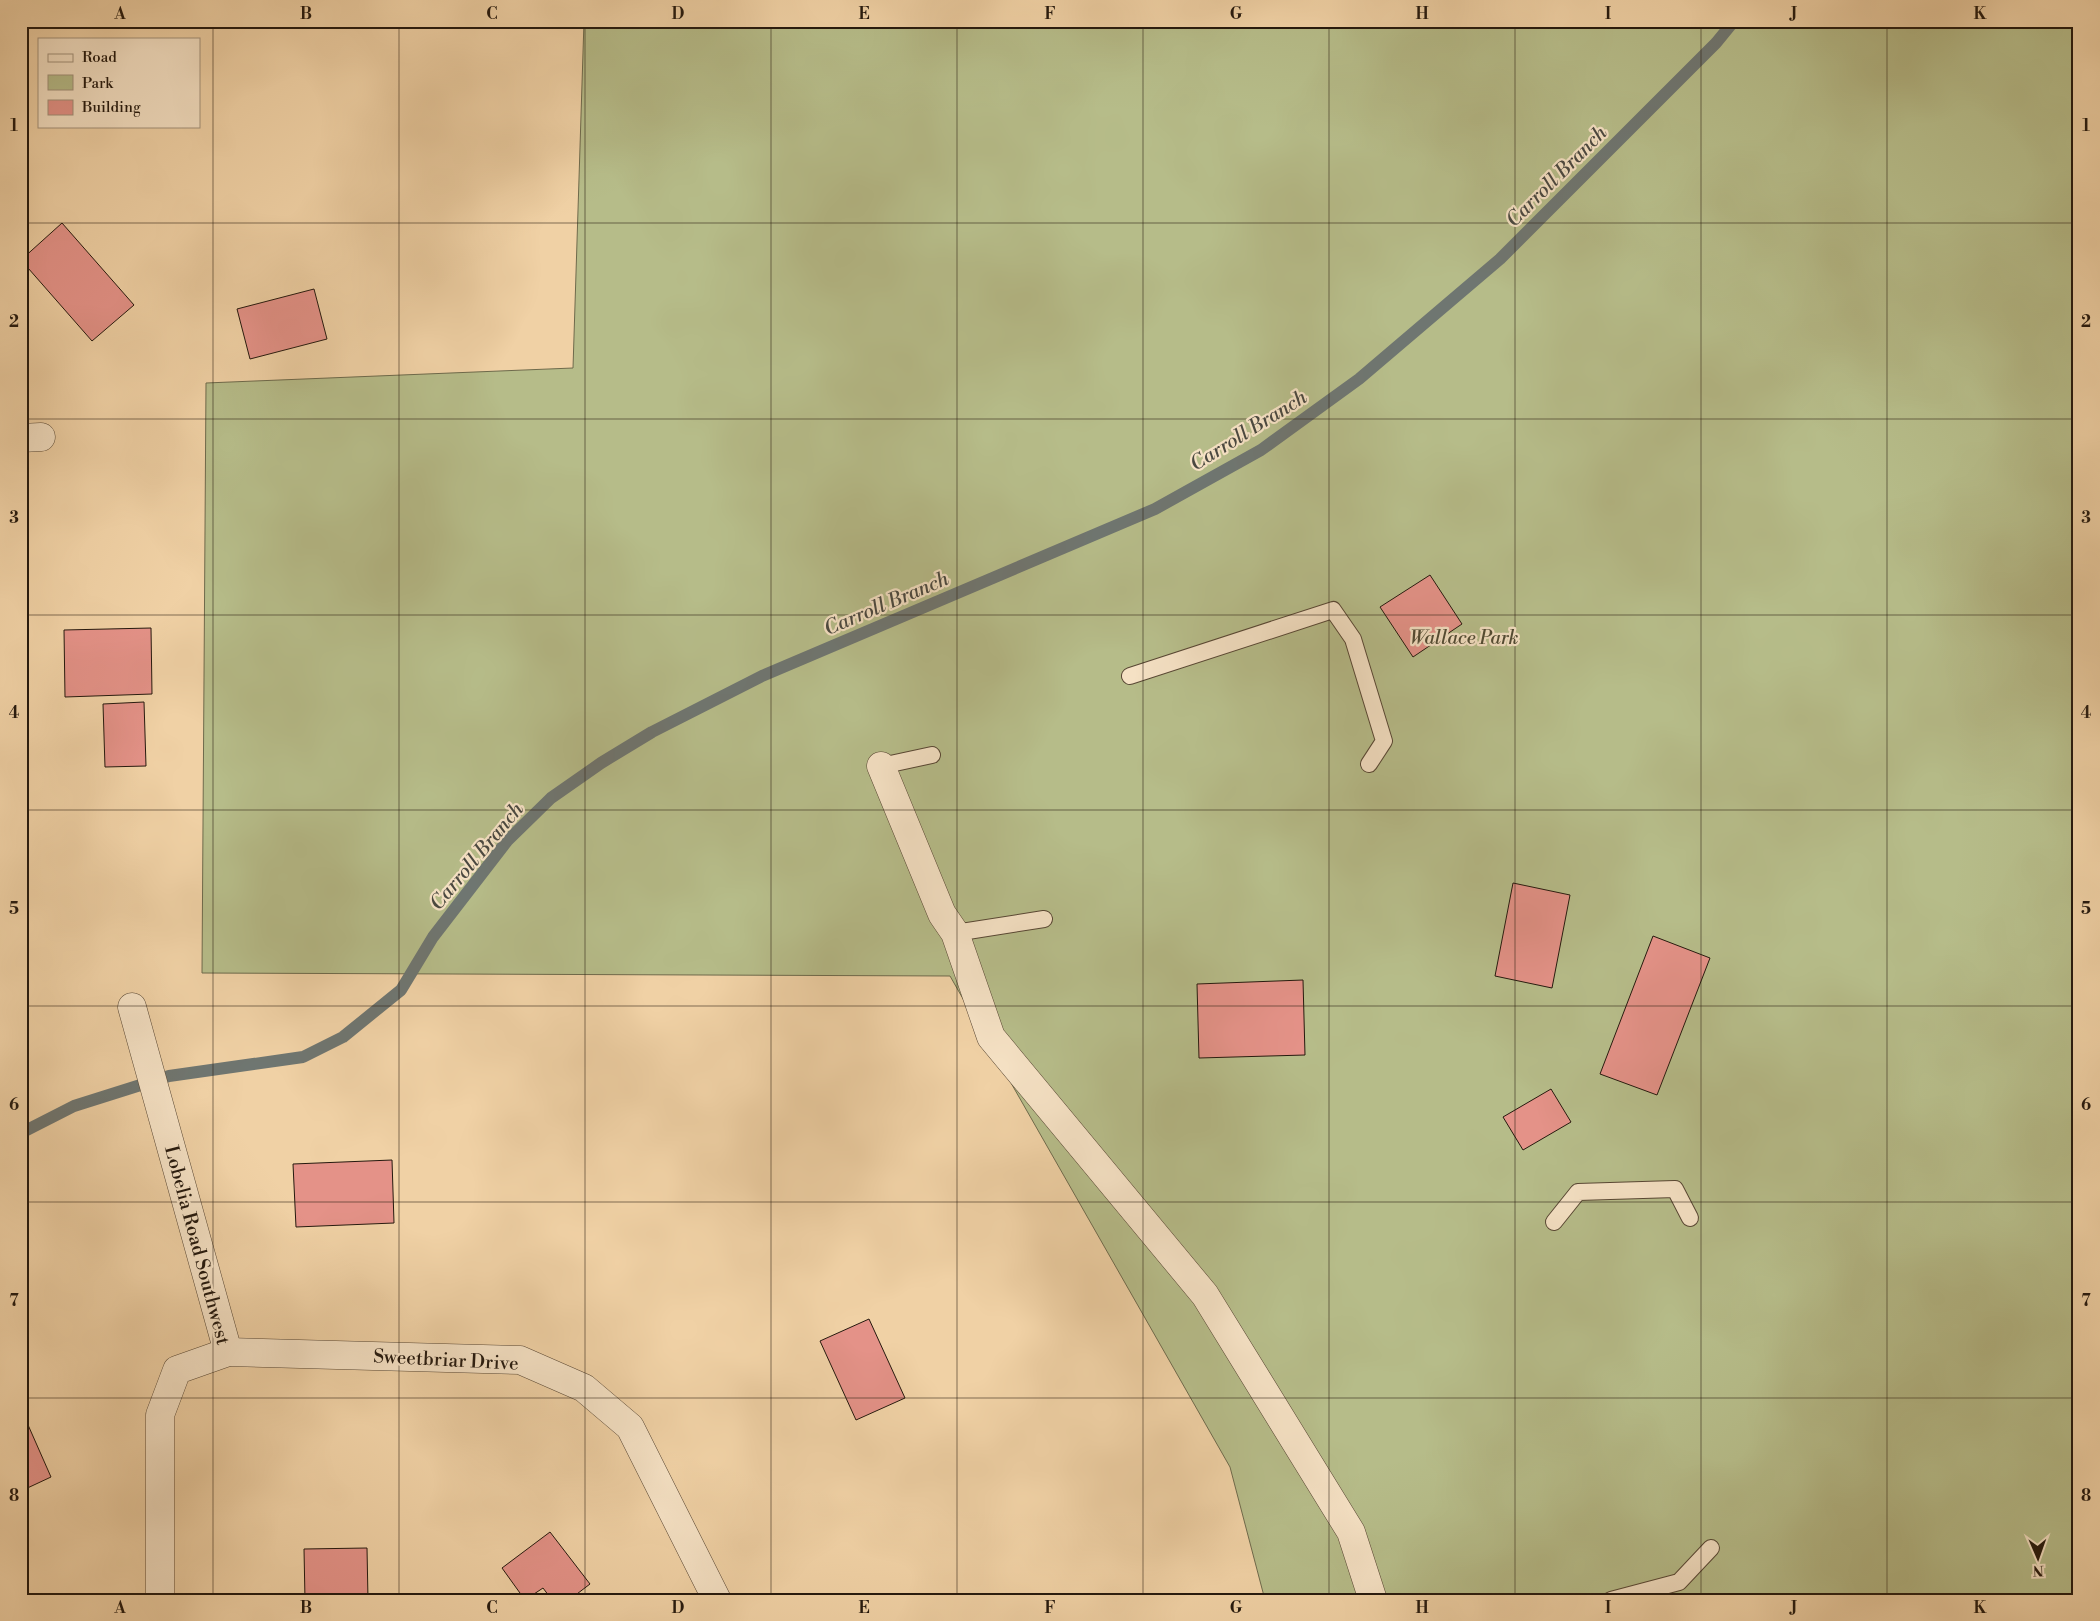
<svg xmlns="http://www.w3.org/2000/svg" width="2100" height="1621" viewBox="0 0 2100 1621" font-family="'Libre Bodoni',serif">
<rect width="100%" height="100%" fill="#f0d1a5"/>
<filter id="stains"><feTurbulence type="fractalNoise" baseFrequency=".004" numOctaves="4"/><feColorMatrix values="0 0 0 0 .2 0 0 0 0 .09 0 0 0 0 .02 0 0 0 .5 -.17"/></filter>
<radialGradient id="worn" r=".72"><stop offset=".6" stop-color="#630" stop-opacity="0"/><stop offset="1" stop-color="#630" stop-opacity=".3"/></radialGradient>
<polygon fill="#b6bc89" stroke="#6e6a4c" points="584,21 2079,21 2079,1600 1265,1600 1230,1467 950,976 202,973 206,383 573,368"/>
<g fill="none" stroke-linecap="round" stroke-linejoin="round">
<polyline stroke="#6f7671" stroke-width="12" points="21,1133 74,1106 169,1076 303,1057 343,1037 401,990 433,937 507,841 551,798 601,763 652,732 762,676 1155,509 1261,450 1359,379 1500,259 1716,43 1734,21"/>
</g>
<g fill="#e49288" stroke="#25190e">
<polygon points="62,223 134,305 92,341 21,260"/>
<polygon points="314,289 327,339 250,359 237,309"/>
<polygon points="1430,575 1462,624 1413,657 1380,607"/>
<polygon points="151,628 152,694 65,697 64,630"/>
<polygon points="144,702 146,766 105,767 103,704"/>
<polygon points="1513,883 1570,895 1552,988 1495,976"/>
<polygon points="1653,936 1710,958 1657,1095 1600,1074"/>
<polygon points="1303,980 1305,1055 1199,1058 1197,984"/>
<polygon points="1551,1089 1571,1122 1523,1150 1503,1117"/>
<polygon points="392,1160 394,1223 296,1227 293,1164"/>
<polygon points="869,1319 905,1398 856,1420 820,1341"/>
<polygon points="21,1409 51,1477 21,1491"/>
<polygon points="550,1532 590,1584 569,1600 552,1600 543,1588 525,1600 502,1568"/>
<polygon points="367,1548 368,1600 305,1600 304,1549"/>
<polygon points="52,1597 52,1600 21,1600 21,1598"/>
</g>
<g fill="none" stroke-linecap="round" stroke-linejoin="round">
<g stroke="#584734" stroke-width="18">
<g id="lane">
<polyline points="1130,676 1333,610 1353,639 1384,741 1369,764"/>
<polyline points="881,766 932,755"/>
<polyline points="955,933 1044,919"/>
<polyline points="1554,1222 1578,1192 1675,1189 1690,1218"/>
<polyline points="1611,1600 1679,1582 1711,1548"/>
</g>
</g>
<g stroke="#584734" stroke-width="29">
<g id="street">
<polyline points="21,438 41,437"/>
<polyline points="881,766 942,914 955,933 991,1037 1205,1295 1351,1532 1373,1600"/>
<polyline points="132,1007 228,1352"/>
<polyline points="160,1600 160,1415 177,1370 228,1352 520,1360 584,1388 630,1427 717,1600"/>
</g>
</g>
<use href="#lane" stroke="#f5e1c4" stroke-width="16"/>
<use href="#street" stroke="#f5e1c4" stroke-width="28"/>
</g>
<path fill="none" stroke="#25190e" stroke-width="1" stroke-opacity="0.55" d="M213,21V1600M399,21V1600M585,21V1600M771,21V1600M957,21V1600M1143,21V1600M1329,21V1600M1515,21V1600M1701,21V1600M1887,21V1600M21,223H2079M21,419H2079M21,615H2079M21,810H2079M21,1006H2079M21,1202H2079M21,1398H2079"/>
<g text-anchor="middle" stroke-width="4.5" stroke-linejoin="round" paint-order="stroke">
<g font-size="19" font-style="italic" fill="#504a33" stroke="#f5e1c4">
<text x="1464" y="644">Wallace Park</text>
</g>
<g font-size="19" fill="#25190e" stroke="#f5e1c4">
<text transform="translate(198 1245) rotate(75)" y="7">Lobelia Road Southwest</text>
<text transform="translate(446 1359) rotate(3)" y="7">Sweetbriar Drive</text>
</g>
<g font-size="20" font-style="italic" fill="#4a4840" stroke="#f5e1c4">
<text transform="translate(1556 176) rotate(-45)" y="7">Carroll Branch</text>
<text transform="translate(1248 430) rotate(-32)" y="7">Carroll Branch</text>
<text transform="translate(886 603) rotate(-23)" y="7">Carroll Branch</text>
<text transform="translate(476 856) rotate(-50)" y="7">Carroll Branch</text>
</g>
</g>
<rect width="2100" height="1621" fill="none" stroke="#f0d1a5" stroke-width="55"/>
<rect x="38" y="38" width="162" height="90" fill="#f5e1c4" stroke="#a2917b"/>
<rect x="48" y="54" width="25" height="8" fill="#f5e1c4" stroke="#a2917b"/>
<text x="82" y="62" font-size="15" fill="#25190e">Road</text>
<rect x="48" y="75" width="25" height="15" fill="#b6bc89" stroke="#a2917b"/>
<text x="82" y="88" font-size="15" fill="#25190e">Park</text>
<rect x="48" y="100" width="25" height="15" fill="#e49288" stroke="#a2917b"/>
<text x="82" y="112" font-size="15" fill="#25190e">Building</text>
<g transform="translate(2038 1558) rotate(178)" stroke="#f5e1c4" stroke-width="4" paint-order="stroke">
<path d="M0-4L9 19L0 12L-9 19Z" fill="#25190e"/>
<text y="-8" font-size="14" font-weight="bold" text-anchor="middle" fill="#25190e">N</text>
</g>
<rect x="28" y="28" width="2044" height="1566" fill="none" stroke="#25190e" stroke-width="2"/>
<g font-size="16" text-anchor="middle" font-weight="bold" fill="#25190e">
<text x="120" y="19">A</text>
<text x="306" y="19">B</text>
<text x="492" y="19">C</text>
<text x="678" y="19">D</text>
<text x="864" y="19">E</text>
<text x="1050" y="19">F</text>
<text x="1236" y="19">G</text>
<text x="1422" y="19">H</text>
<text x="1608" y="19">I</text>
<text x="1794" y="19">J</text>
<text x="1980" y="19">K</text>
<text x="14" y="131">1</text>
<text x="2086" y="131">1</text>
<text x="14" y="327">2</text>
<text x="2086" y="327">2</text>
<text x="14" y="523">3</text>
<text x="2086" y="523">3</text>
<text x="14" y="718">4</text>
<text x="2086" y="718">4</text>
<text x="14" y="914">5</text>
<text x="2086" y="914">5</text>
<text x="14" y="1110">6</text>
<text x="2086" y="1110">6</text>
<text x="14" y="1306">7</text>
<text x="2086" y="1306">7</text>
<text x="14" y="1501">8</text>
<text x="2086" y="1501">8</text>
<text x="120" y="1613">A</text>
<text x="306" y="1613">B</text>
<text x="492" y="1613">C</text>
<text x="678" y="1613">D</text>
<text x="864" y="1613">E</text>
<text x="1050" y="1613">F</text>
<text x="1236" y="1613">G</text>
<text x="1422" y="1613">H</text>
<text x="1608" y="1613">I</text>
<text x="1794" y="1613">J</text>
<text x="1980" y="1613">K</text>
</g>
<rect width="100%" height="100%" filter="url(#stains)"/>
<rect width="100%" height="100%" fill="url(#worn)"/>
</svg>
